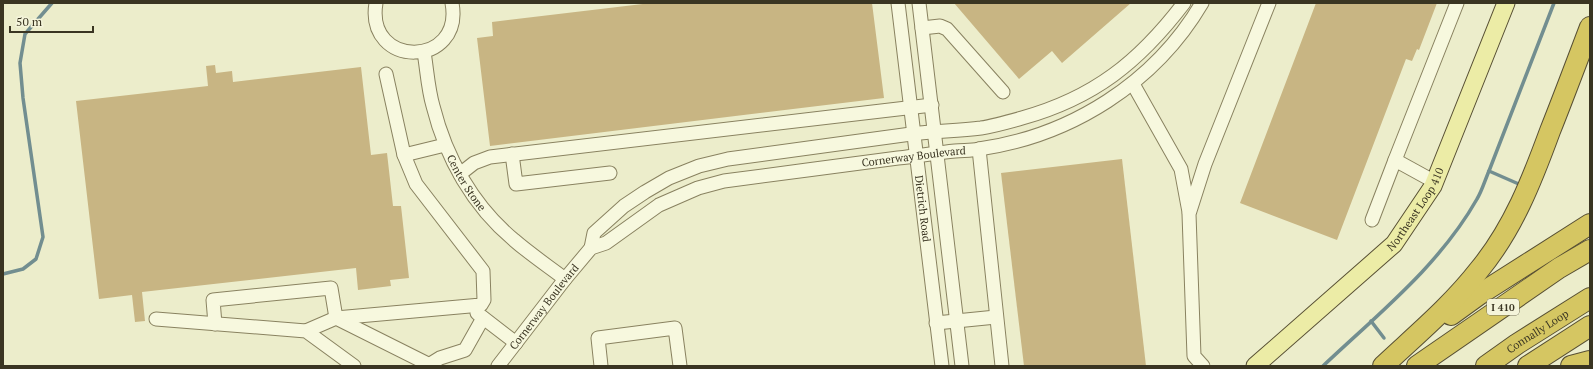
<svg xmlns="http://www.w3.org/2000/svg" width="1593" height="369" viewBox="0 0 1593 369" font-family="'PT Serif',serif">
<rect width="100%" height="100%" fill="#ecedcb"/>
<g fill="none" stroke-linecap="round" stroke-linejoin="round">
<g stroke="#728e90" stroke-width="3.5">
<polyline points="1489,171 1521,185"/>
<polyline points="3,274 23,269 36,259 43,237 23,98 20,63 25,34 52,3"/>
<polyline points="1371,321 1384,338"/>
<path d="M1323,366C1378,314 1439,266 1477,199C1482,191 1485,180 1489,171L1554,3"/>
</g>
</g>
<g fill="#c8b583">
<polygon points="651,3 872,3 884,98 490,146 477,38 493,36 492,22"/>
<polygon points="954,3 1131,3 1062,63 1052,51 1019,79"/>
<polygon points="1316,3 1437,3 1419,50 1417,49 1412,61 1406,59 1337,240 1240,203"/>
<polygon points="215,65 216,73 232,71 233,82 361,67 371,155 387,153 393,206 401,206 409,278 390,280 391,286 358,290 356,268 142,292 145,321 135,322 132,295 99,299 76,101 208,86 206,66"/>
<polygon points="1122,159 1146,366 1024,366 1001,173"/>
</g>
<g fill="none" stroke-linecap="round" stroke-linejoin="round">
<g stroke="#898260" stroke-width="15">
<g id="minor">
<path d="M376,3C365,69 464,68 452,3"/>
<path id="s1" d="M898,3L942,366"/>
<polyline points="919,3 962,366"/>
<polyline points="922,28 940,26 947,29 1003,92"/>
<path id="s2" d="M424,52C427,70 428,89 433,106C446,158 473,206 514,240C530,254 548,266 565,279"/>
<polyline points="1133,84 1181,169 1189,212"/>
<polyline points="979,149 1002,366"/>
<polyline points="512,154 516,184 610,173"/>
<polyline points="404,155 445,145"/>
<polyline points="1395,160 1457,3"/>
<polyline points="460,174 474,163 490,157 932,105"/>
<polyline points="1372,220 1395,160 1435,182"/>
<path d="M591,248L594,233L624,206L645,192L669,178L699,166L728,159C789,151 850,142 911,134C934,131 958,131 981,128C994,126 1008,122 1022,118C1094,98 1139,62 1184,3"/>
<polyline points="477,313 516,343"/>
<polyline points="156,319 306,331 354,366"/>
<polyline points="936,323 996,317"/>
<polyline points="215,324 213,300 331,288 336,318 481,305 484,300 483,271 416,184 404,155 386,74"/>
<polyline points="306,331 336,318 428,364"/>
<polyline points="427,366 440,358 465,350 483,318"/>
<path id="s3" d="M498,366L565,279L591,248L606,243L659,205L698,188L724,181C782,173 840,166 898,158C917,156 936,153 955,151C963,150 971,151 979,149C1071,136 1155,83 1202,3"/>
<polyline points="601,366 598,338 675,328 680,366"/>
<polyline points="1203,366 1194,356 1189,214 1205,164 1269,3"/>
</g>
</g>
<g stroke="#574f33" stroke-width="19">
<g id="major">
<path id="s4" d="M1255,366L1394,244L1433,186L1506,3"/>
</g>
</g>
<g stroke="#574f33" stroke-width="22">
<g id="highway">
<polyline points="1451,315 1480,294 1590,224"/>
<path d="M1383,366C1416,335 1451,306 1479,270C1513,229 1532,180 1550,131C1564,96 1577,61 1590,27"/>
<polyline points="1417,366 1559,268 1590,250"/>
<path id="s5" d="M1486,366L1517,344L1590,298"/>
<polyline points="1528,366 1590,326"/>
<polyline points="1571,366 1590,361"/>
</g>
</g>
<use href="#minor" stroke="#f7f8de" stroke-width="13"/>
<use href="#major" stroke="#ececa6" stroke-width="17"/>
<use href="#highway" stroke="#d5c662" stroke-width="20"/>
</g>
<g text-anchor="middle" stroke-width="3" stroke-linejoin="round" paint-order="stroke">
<rect fill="#f4f4da" stroke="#726e59" stroke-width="1" x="1487" y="299" width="32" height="16" rx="3"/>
<g font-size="10" font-weight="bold" fill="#3a3522">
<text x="1503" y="311">I 410</text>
</g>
<g font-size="11" fill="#3a3522" stroke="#f4f4da">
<text dy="4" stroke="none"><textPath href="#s3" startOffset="492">Cornerway Boulevard</textPath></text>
<text dy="4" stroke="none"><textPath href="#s2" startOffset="139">Center Stone</textPath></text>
<text dy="4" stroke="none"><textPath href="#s4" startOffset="226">Northeast Loop 410</textPath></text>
<text dy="4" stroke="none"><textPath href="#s1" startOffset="207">Dietrich Road</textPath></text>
<text dy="4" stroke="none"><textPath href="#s3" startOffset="75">Cornerway Boulevard</textPath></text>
<text dy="4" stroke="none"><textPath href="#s5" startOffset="62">Connally Loop</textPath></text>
</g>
</g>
<rect width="1593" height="369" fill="none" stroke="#3a3522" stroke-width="8"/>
<path d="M10 26v6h83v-6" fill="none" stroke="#3a3522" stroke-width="2"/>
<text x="16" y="26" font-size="12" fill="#3a3522" stroke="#f4f4da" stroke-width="3" paint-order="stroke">50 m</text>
</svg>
